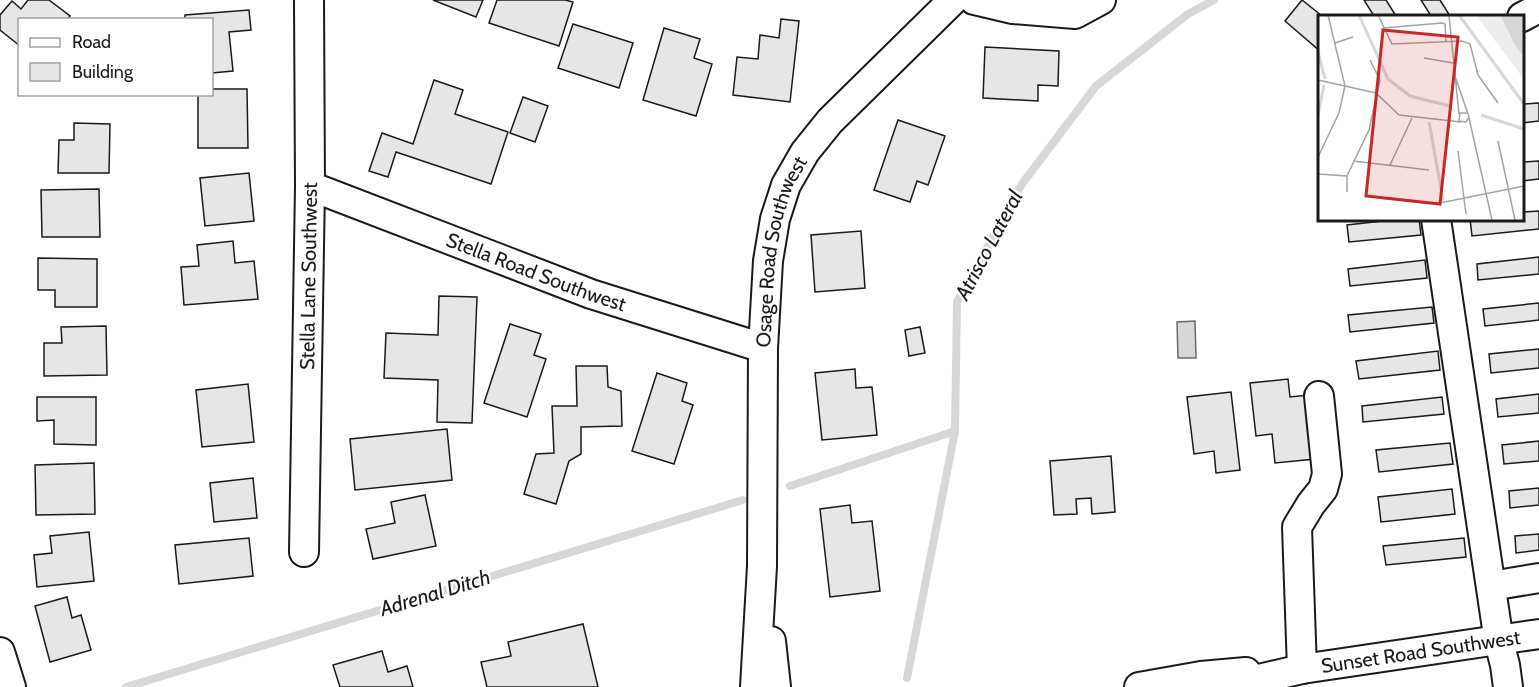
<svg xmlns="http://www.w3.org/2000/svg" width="1539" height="687" viewBox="0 0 1539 687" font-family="Cabin,sans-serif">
<rect width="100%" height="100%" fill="#fff"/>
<polygon fill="#d7d7d7" stroke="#6a6a6a" stroke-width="1.5" points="1195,321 1196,358 1178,358 1177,322"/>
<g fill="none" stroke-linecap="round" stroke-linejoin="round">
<g stroke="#d7d7d7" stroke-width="8">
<polyline points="790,486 955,431"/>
<polyline points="907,678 955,431 957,302 1022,184 1096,86 1188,14 1214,0"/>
<polyline points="126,687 743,500"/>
</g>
</g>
<g fill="#e6e6e6" stroke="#1a1a1a" stroke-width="1.5">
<polygon points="28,0 49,0 70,16 67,20 20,20 20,46 0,30 0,15 12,1 21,9"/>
<polygon points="433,0 483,0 476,17"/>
<polygon points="497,0 565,0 573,2 559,46 489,23"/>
<polygon points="1302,0 1322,16 1320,16 1320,51 1285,21"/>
<polygon points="1364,0 1386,0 1396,16 1374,16"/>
<polygon points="1421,0 1440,0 1450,16 1431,16"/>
<polygon points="249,10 251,30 229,32 233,71 212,73 212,20 185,20 185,15"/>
<polygon points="781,19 799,21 790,102 733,95 737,57 758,59 760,35 779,38"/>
<polygon points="573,24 633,43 619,88 558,68"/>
<polygon points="664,28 700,39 694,58 712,64 696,116 643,100"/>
<polygon points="985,47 1059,51 1058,86 1038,85 1038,101 983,98"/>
<polygon points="434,80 463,90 455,114 508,132 491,184 396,152 388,177 369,171 382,133 413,144"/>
<polygon points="212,89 247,89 248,148 198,148 198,94 212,94"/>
<polygon points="523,97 548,106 535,142 510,133"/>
<polygon points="1539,103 1539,121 1522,123 1522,104"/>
<polygon points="898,120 945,136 928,185 917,181 910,202 874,190"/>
<polygon points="74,123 110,124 109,173 58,173 59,140 74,140"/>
<polygon points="1539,161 1539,179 1522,181 1522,162"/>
<polygon points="249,173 254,221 205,226 200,178"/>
<polygon points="99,189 100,237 42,237 41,190"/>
<polygon points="1539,211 1539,229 1472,236 1470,219 1522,219 1522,212"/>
<polygon points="1401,219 1419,219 1421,235 1349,242 1347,225"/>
<polygon points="861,231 865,288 815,292 811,235"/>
<polygon points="233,241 235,263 254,261 258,299 184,305 181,267 199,266 197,245"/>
<polygon points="1539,257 1539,274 1478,280 1477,264"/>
<polygon points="38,258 97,259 97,307 55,307 55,290 38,290"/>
<polygon points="1425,260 1427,278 1350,286 1348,269"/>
<polygon points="439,296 477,297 472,423 437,422 438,380 384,378 386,333 438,335"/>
<polygon points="1539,303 1539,320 1485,326 1483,309"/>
<polygon points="1432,307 1434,323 1350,332 1348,315"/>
<polygon points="510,324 541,334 534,355 546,359 527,417 484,403"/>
<polygon points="106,326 107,375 44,376 44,343 62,343 61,327"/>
<polygon points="920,327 925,353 909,356 905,330"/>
<polygon points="1539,349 1539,368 1491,373 1489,354"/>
<polygon points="1438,351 1440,370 1359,379 1356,361"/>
<polygon points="576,366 607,366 608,387 621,391 622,426 581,427 581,454 569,461 556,504 524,494 536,454 554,453 552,406 577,406"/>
<polygon points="855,369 856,388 872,387 877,435 822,440 815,373"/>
<polygon points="657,373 687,383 682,401 693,405 674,464 632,451"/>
<polygon points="1288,379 1290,397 1308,395 1315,459 1275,463 1272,434 1256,436 1250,383"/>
<polygon points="248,384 254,442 202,447 196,390"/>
<polygon points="1231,392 1240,470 1216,473 1214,451 1194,454 1187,397"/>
<polygon points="1539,394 1539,413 1498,417 1496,399"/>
<polygon points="37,397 96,397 96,445 54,444 54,420 37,421"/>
<polygon points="1442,397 1444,414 1363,422 1362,406"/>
<polygon points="447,429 452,480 355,490 350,439"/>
<polygon points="1539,441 1539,461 1504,464 1502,445"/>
<polygon points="1450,443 1453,464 1379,472 1376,450"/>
<polygon points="1111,456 1115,512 1092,514 1091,498 1076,499 1077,514 1054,515 1050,461"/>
<polygon points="94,463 95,514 36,515 35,465"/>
<polygon points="253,478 257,518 214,522 210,483"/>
<polygon points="1539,488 1539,505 1510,508 1509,491"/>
<polygon points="1452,489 1455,514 1381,522 1378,497"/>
<polygon points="425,495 436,546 373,559 366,529 395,523 391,502"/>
<polygon points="850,505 852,523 872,521 880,591 830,597 820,509"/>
<polygon points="89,532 94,581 37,587 34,555 52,553 50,536"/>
<polygon points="1539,534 1539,550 1516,553 1515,536"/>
<polygon points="249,538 253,576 179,584 175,545"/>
<polygon points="1464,538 1466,557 1386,565 1383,546"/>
<polygon points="67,597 72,618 81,615 91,650 50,662 35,606"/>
<polygon points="583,624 598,687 487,687 481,662 511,656 508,642"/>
<polygon points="382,651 388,672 407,666 413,687 340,687 333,665"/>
</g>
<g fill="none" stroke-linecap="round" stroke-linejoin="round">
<g stroke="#1a1a1a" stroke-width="32">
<g id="minor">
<polyline points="974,0 1012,9 1075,14 1101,0"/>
<polyline points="1522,17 1539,8"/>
<path id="s1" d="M310,186L591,294L763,348"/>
<polyline points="1436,219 1499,642 1505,665 1508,687"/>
<path id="s2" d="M304,552L310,186L309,0"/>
<polyline points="1491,586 1539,578"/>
<polyline points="771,641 776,687"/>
<polyline points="0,652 11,687"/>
<polyline points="1302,669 1297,527 1311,504 1323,489 1327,474 1319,396"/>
<path id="s3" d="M755,687L762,566L763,348L768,261L775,219L786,185L805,152L830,121L953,0"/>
<polyline points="1139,687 1201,676 1246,672"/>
<path id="s4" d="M1224,687L1302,669L1539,634"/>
</g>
</g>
<use href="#minor" stroke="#fff" stroke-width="28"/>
</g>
<g text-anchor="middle" stroke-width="4.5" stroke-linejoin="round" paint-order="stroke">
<g font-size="20" fill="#1a1a1a" stroke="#fff">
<text dy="7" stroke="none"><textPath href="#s3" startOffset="438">Osage Road Southwest</textPath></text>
<text dy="7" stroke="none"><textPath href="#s1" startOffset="242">Stella Road Southwest</textPath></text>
<text dy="7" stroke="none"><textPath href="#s2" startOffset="276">Stella Lane Southwest</textPath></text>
<text dy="7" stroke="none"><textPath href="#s4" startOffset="200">Sunset Road Southwest</textPath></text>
</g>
<g font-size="21" font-style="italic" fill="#1a1a1a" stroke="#fff">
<text transform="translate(989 245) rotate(-62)" y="7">Atrisco Lateral</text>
<text transform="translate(435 593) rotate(-17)" y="7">Adrenal Ditch</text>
</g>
</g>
<g transform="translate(1318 15)">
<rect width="206" height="206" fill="#fff"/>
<path d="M158,0H182L205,41V63Z" fill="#ededed"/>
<path d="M182,0H205V41L196,28Z" fill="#d7d7d7"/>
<path fill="none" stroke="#d7d7d7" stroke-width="3" d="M41,0L70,64L92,81L132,91M141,0L206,89M0,37L7,64M0,100L6,70M163,100L206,114M111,107L125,185"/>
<path fill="none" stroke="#a3a3a3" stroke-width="1.5" d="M60,0L74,29L144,26L152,29L160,60L180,88M131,0L141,99M65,13L124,8L127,9L128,27M17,28L35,22M106,43L135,48M137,61L151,102L148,107L141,106L142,98H149M0,65L58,78L81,100L143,107M151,103L174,205M180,126L197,205M140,136L148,199M0,142L21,98L27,71L10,0M35,146L111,155M72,150L94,103M0,159L29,161M29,177V161L51,115L62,65L52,45M62,183L117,189L206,171"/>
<path fill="#c62828" fill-opacity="0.15" stroke="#c62828" stroke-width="3" d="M65,15L140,22L122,189L48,181Z"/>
<rect width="206" height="206" fill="none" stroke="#1a1a1a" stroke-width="3"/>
</g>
<rect x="18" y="18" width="195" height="78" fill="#ffffff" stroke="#a3a3a3" stroke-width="1.5"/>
<rect x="30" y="38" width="30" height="9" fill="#ffffff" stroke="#a3a3a3" stroke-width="1.5"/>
<text x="72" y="48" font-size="18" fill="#1a1a1a">Road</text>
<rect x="30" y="63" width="30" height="18" fill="#e6e6e6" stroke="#a3a3a3" stroke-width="1.5"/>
<text x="72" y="78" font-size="18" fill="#1a1a1a">Building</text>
</svg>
